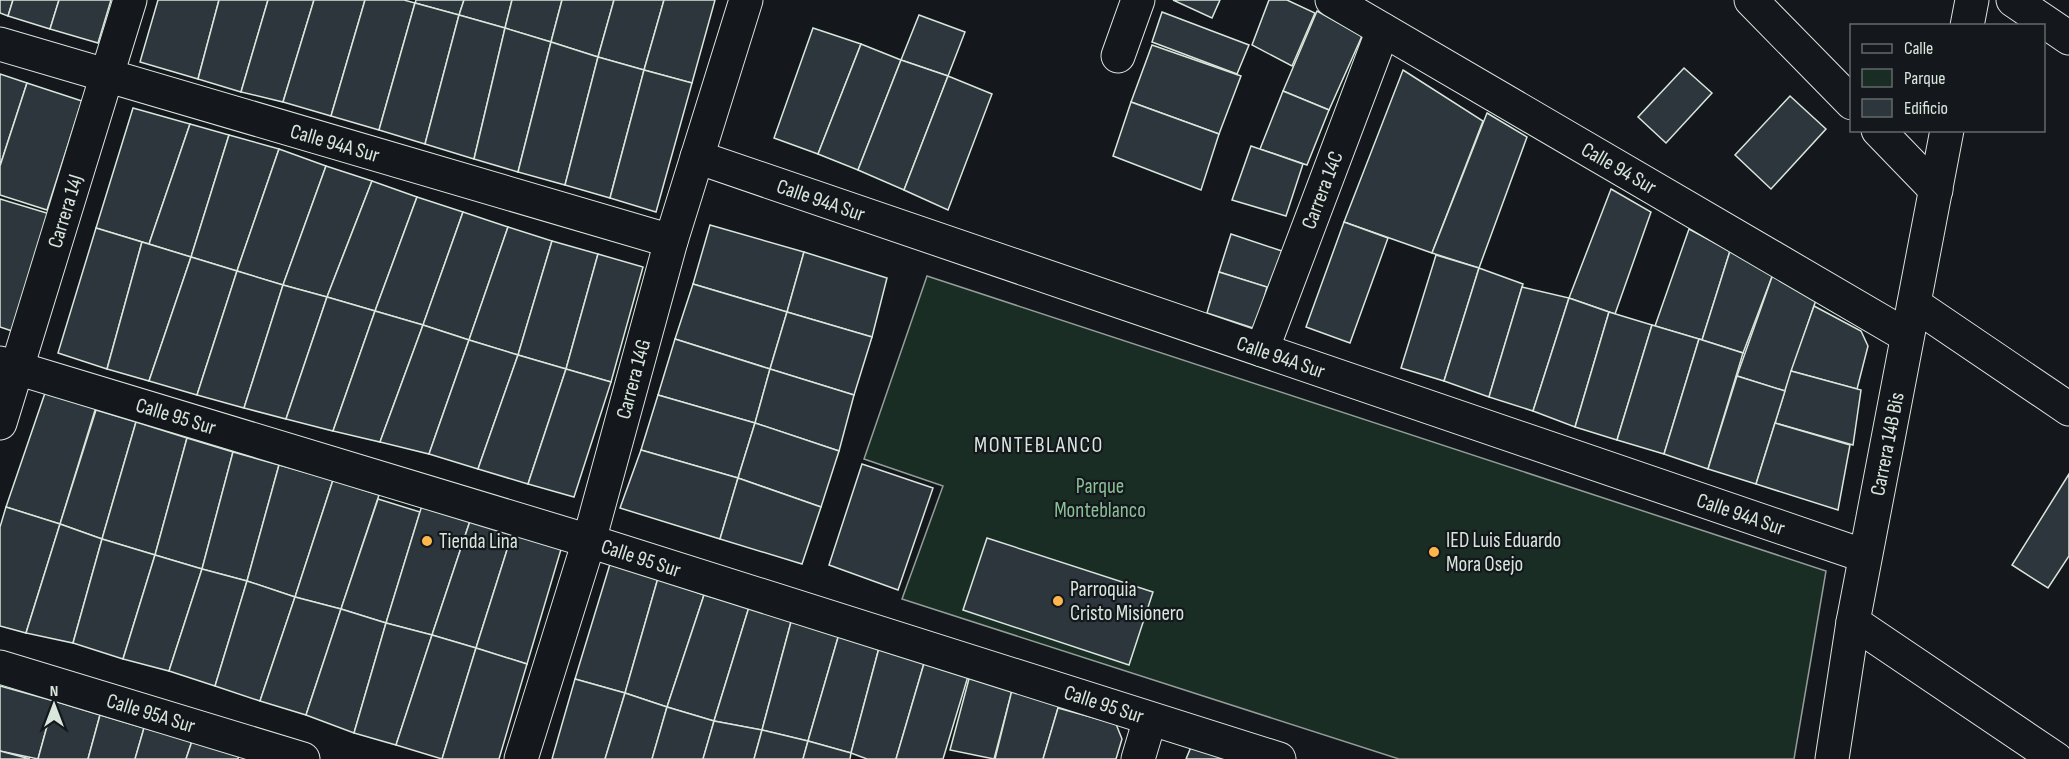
<svg xmlns="http://www.w3.org/2000/svg" width="2069" height="759" viewBox="0 0 2069 759" font-family="'Sofia Sans Condensed',sans-serif">
<rect width="100%" height="100%" fill="#14181c"/>
<polygon fill="#1a2d24" stroke="#939e99" stroke-width="1.5" points="927,276 1826,571 1794,759 1399,759 902,599 943,486 864,459"/>
<g fill="#2c363c" stroke="#d8e6dc" stroke-width="1.5">
<polygon points="0,0 13,0 8,16 0,13"/>
<polygon points="13,0 59,0 50,29 8,16"/>
<polygon points="59,0 111,0 98,43 50,29"/>
<polygon points="158,0 219,0 198,79 140,62"/>
<polygon points="219,0 268,0 241,92 198,79"/>
<polygon points="268,0 314,0 283,102 241,92"/>
<polygon points="314,0 365,0 331,116 283,102"/>
<polygon points="365,0 404,0 415,3 379,130 331,116"/>
<polygon points="416,0 464,0 459,15 415,3"/>
<polygon points="464,0 512,0 505,28 459,15"/>
<polygon points="512,0 562,0 551,42 505,28"/>
<polygon points="562,0 614,0 598,57 551,42"/>
<polygon points="614,0 664,0 644,70 598,57"/>
<polygon points="664,0 715,0 692,83 644,70"/>
<polygon points="1173,0 1220,0 1212,18"/>
<polygon points="1269,0 1287,0 1315,13 1292,66 1252,45"/>
<polygon points="415,3 459,15 425,144 379,130"/>
<polygon points="1317,11 1362,36 1329,110 1283,91"/>
<polygon points="1162,12 1249,45 1237,74 1152,42"/>
<polygon points="459,15 505,28 474,159 425,144"/>
<polygon points="919,15 965,32 948,76 901,60"/>
<polygon points="505,28 551,42 518,172 474,159"/>
<polygon points="813,28 861,44 818,154 774,138"/>
<polygon points="551,42 598,57 565,185 518,172"/>
<polygon points="861,44 901,60 858,170 818,154"/>
<polygon points="1152,45 1241,76 1219,134 1131,102"/>
<polygon points="598,57 644,70 610,198 565,185"/>
<polygon points="901,60 948,76 904,190 858,170"/>
<polygon points="1684,68 1712,93 1666,143 1638,117"/>
<polygon points="644,70 692,83 656,212 610,198"/>
<polygon points="1403,70 1483,121 1432,253 1344,222"/>
<polygon points="0,74 27,83 0,166"/>
<polygon points="948,76 992,94 948,210 904,190"/>
<polygon points="27,83 82,101 47,210 0,195 0,166"/>
<polygon points="1283,91 1329,110 1307,165 1260,149"/>
<polygon points="1790,96 1826,129 1771,189 1735,155"/>
<polygon points="1131,102 1219,134 1201,190 1113,156"/>
<polygon points="133,108 190,124 149,244 96,228"/>
<polygon points="1487,113 1527,137 1479,268 1432,253"/>
<polygon points="190,124 229,135 191,257 149,244"/>
<polygon points="229,135 279,149 237,271 191,257"/>
<polygon points="1251,146 1303,164 1286,216 1232,200"/>
<polygon points="279,149 326,166 283,285 237,271"/>
<polygon points="326,166 372,181 327,297 283,285"/>
<polygon points="372,181 417,197 375,311 327,297"/>
<polygon points="1611,189 1651,212 1615,314 1569,298"/>
<polygon points="417,197 463,212 423,325 375,311"/>
<polygon points="0,199 50,214 12,331 0,327"/>
<polygon points="463,212 508,227 469,340 423,325"/>
<polygon points="1344,222 1388,238 1350,343 1306,327"/>
<polygon points="710,225 804,252 787,312 693,284"/>
<polygon points="508,227 552,241 518,355 469,340"/>
<polygon points="96,228 142,242 107,369 58,353"/>
<polygon points="1689,229 1730,251 1702,340 1655,326"/>
<polygon points="1231,234 1282,251 1269,288 1219,272"/>
<polygon points="552,241 598,254 566,369 518,355"/>
<polygon points="142,242 191,257 149,381 107,369"/>
<polygon points="1730,251 1773,274 1743,353 1702,340"/>
<polygon points="804,252 887,278 872,337 787,312"/>
<polygon points="598,254 643,267 611,382 566,369"/>
<polygon points="1436,255 1479,268 1444,381 1401,368"/>
<polygon points="191,257 237,271 197,395 149,381"/>
<polygon points="1479,268 1523,284 1489,397 1444,381"/>
<polygon points="237,271 283,285 244,408 197,395"/>
<polygon points="1219,272 1267,287 1256,329 1207,313"/>
<polygon points="1773,274 1817,297 1785,391 1737,376"/>
<polygon points="693,284 787,312 770,369 675,339"/>
<polygon points="283,285 327,297 286,419 244,408"/>
<polygon points="1522,287 1569,298 1533,411 1489,397"/>
<polygon points="327,297 375,311 333,431 286,419"/>
<polygon points="1569,298 1609,312 1575,427 1533,411"/>
<polygon points="1814,306 1861,331 1868,346 1857,389 1791,371"/>
<polygon points="375,311 423,325 380,442 333,431"/>
<polygon points="787,312 872,337 854,395 770,369"/>
<polygon points="1609,312 1652,325 1617,440 1575,427"/>
<polygon points="423,325 469,340 429,454 380,442"/>
<polygon points="1652,325 1699,339 1664,454 1617,440"/>
<polygon points="675,339 770,369 755,423 658,395"/>
<polygon points="1699,339 1743,353 1708,469 1664,454"/>
<polygon points="469,340 518,355 478,469 429,454"/>
<polygon points="518,355 566,369 528,484 478,469"/>
<polygon points="566,369 611,382 574,497 528,484"/>
<polygon points="770,369 854,395 839,451 755,423"/>
<polygon points="1791,371 1861,390 1853,445 1775,423"/>
<polygon points="1737,376 1785,391 1756,484 1708,469"/>
<polygon points="45,393 96,407 60,524 6,507"/>
<polygon points="658,395 755,423 738,478 641,450"/>
<polygon points="96,410 136,422 102,539 60,524"/>
<polygon points="136,422 187,438 155,555 102,539"/>
<polygon points="755,423 839,451 821,507 738,478"/>
<polygon points="1775,423 1850,445 1838,510 1756,484"/>
<polygon points="187,438 233,452 202,569 155,555"/>
<polygon points="641,450 738,478 720,539 620,508"/>
<polygon points="233,452 279,465 247,581 202,569"/>
<polygon points="862,464 933,488 898,590 829,565"/>
<polygon points="279,465 333,480 295,597 247,581"/>
<polygon points="2069,474 2069,556 2048,588 2012,565"/>
<polygon points="738,478 821,507 802,564 720,539"/>
<polygon points="333,480 379,495 341,609 295,597"/>
<polygon points="378,499 420,512 386,623 341,609"/>
<polygon points="423,502 471,518 432,635 386,623"/>
<polygon points="6,507 60,524 26,633 0,626 0,527"/>
<polygon points="471,518 513,531 476,648 432,635"/>
<polygon points="60,524 102,539 73,643 26,633"/>
<polygon points="513,531 562,546 527,664 476,648"/>
<polygon points="987,538 1153,592 1129,665 963,610"/>
<polygon points="102,539 155,555 123,659 73,643"/>
<polygon points="155,555 202,569 169,671 123,659"/>
<polygon points="610,564 658,578 625,693 575,679"/>
<polygon points="202,569 247,581 215,686 169,671"/>
<polygon points="658,578 704,595 667,707 625,693"/>
<polygon points="247,581 295,597 260,701 215,686"/>
<polygon points="704,595 749,607 714,721 667,707"/>
<polygon points="295,597 341,609 306,715 260,701"/>
<polygon points="749,607 791,622 762,730 714,721"/>
<polygon points="341,609 386,623 354,733 306,715"/>
<polygon points="791,622 839,634 808,741 762,730"/>
<polygon points="386,623 432,635 396,745 354,733"/>
<polygon points="839,634 879,648 851,753 808,741"/>
<polygon points="432,635 476,648 442,759 396,745"/>
<polygon points="476,648 527,664 499,759 442,759"/>
<polygon points="879,648 925,660 896,759 867,759 851,753"/>
<polygon points="925,660 969,673 943,759 896,759"/>
<polygon points="970,675 1013,687 994,759 950,750"/>
<polygon points="575,679 625,693 605,759 552,759"/>
<polygon points="0,686 54,701 38,759 0,751"/>
<polygon points="1012,690 1057,701 1058,708 1043,759 995,759"/>
<polygon points="625,693 667,707 652,759 605,759"/>
<polygon points="54,701 100,715 88,759 38,759"/>
<polygon points="667,707 714,721 703,759 652,759"/>
<polygon points="1058,708 1116,724 1122,739 1116,759 1043,759"/>
<polygon points="100,715 144,728 135,759 88,759"/>
<polygon points="714,721 762,730 754,759 703,759"/>
<polygon points="144,728 192,741 186,759 135,759"/>
<polygon points="762,730 808,741 803,759 754,759"/>
<polygon points="192,741 239,755 238,759 186,759"/>
<polygon points="808,741 851,753 850,759 803,759"/>
<polygon points="1191,747 1240,759 1186,759"/>
<polygon points="0,751 30,759 0,759"/>
</g>
<g fill="none" stroke-linecap="round" stroke-linejoin="round">
<g stroke="#d8e6dc" stroke-width="35">
<g id="minor">
<polyline points="1332,0 1907,336"/>
<polyline points="1751,0 1852,103"/>
<polyline points="2013,0 2069,38"/>
<polyline points="1967,26 1972,0"/>
<polyline points="0,44 671,241"/>
<polyline points="1118,56 1138,0"/>
<polyline points="1878,130 1936,190"/>
<polyline points="697,157 1865,556"/>
<polyline points="1914,304 2069,409"/>
<polyline points="1262,350 1383,30"/>
<polyline points="0,363 589,541 1279,759"/>
<polyline points="0,423 130,0"/>
<polyline points="1853,622 2056,759"/>
<polyline points="0,667 303,759"/>
<polyline points="521,759 589,541 671,241 746,0"/>
<polyline points="1138,759 1150,719"/>
<polyline points="1832,759 1853,622 1947,130"/>
</g>
</g>
<use href="#minor" stroke="#14181c" stroke-width="33"/>
</g>
<g fill="#ffb74d" stroke="#14181c" stroke-width="2">
<circle cx="427" cy="541" r="6"/>
<circle cx="1434" cy="552" r="6"/>
<circle cx="1058" cy="601" r="6"/>
</g>
<g text-anchor="middle" stroke-width="4.5" stroke-linejoin="round" paint-order="stroke">
<g font-size="21" fill="#d8e6dc" stroke="#14181c">
<text transform="translate(335 143) rotate(16)" y="7">Calle 94A Sur</text>
<text transform="translate(1619 168) rotate(30)" y="7">Calle 94 Sur</text>
<text transform="translate(1322 190) rotate(-69)" y="7">Carrera 14C</text>
<text transform="translate(821 200) rotate(19)" y="7">Calle 94A Sur</text>
<text transform="translate(65 211) rotate(-73)" y="7">Carrera 14J</text>
<text transform="translate(1281 357) rotate(19)" y="7">Calle 94A Sur</text>
<text transform="translate(633 379) rotate(-75)" y="7">Carrera 14G</text>
<text transform="translate(176 416) rotate(17)" y="7">Calle 95 Sur</text>
<text transform="translate(1887 444) rotate(-79)" y="7">Carrera 14B Bis</text>
<text transform="translate(1741 514) rotate(19)" y="7">Calle 94A Sur</text>
<text transform="translate(641 558) rotate(18)" y="7">Calle 95 Sur</text>
<text transform="translate(1104 704) rotate(18)" y="7">Calle 95 Sur</text>
<text transform="translate(151 713) rotate(17)" y="7">Calle 95A Sur</text>
</g>
<g font-size="21" fill="#8ac095" stroke="#14181c">
<text x="1100" y="493">Parque<tspan x="1100" dy="24">Monteblanco</tspan></text>
</g>
<g font-size="21" fill="#d8e6dc" stroke="#14181c" text-anchor="start">
<text x="1446" y="547">IED Luis Eduardo<tspan x="1446" dy="24">Mora Osejo</tspan></text>
<text x="439" y="548">Tienda Lina</text>
<text x="1070" y="596">Parroquia<tspan x="1070" dy="24">Cristo Misionero</tspan></text>
</g>
<g font-size="22" letter-spacing="1.5" fill="#d8e6dc" stroke="#14181c">
<text x="1039" y="452">MONTEBLANCO</text>
</g>
</g>
<rect x="1850" y="24" width="195" height="108" fill="#14181c" stroke="#626a69" stroke-width="1.5"/>
<rect x="1862" y="44" width="30" height="9" fill="#14181c" stroke="#626a69" stroke-width="1.5"/>
<text x="1904" y="54" font-size="18" fill="#d8e6dc">Calle</text>
<rect x="1862" y="69" width="30" height="18" fill="#1a2d24" stroke="#626a69" stroke-width="1.5"/>
<text x="1904" y="84" font-size="18" fill="#d8e6dc">Parque</text>
<rect x="1862" y="99" width="30" height="18" fill="#2c363c" stroke="#626a69" stroke-width="1.5"/>
<text x="1904" y="114" font-size="18" fill="#d8e6dc">Edificio</text>
<g transform="translate(54 705)" stroke="#14181c" stroke-width="4.5" paint-order="stroke">
<path d="M0-4.5L10 22L0 15L-10 22Z" fill="#d8e6dc"/>
<text y="-9" font-size="16" font-weight="bold" text-anchor="middle" fill="#d8e6dc">N</text>
</g>
</svg>
